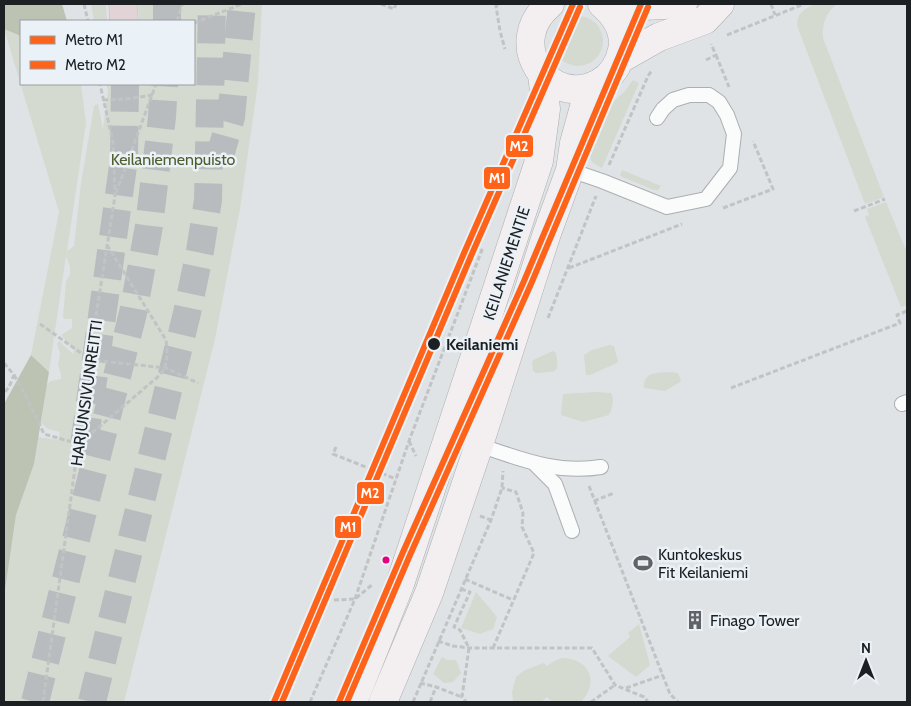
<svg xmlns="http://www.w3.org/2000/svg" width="911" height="706" viewBox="0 0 911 706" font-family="Cabin,sans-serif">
<rect width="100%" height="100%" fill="#e0e3e6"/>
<g fill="#d4dad0">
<polygon points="91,4 106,4 107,21 94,21"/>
<polygon points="138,4 262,4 258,83 240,209 215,339 124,702 4,702 4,597 16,515 34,464 38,437 58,440 60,432 48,429 41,423 47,384 51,381 61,379 61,374 58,365 60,353 57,344 59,341 73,354 74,350 61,335 72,328 72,319 65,319 63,317 66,281 70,274 70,267 66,256 49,372 31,355 59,212 4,29 21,36 21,84 81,84 86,123 67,251 74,246 81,183 94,106 98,104 103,129 108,90 106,84 194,84 194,21 139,21"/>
<path d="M815,4H837C826,12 822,24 823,38L884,197L865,204L798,28C795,14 804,9 815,4Z"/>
<circle cx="578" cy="41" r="25"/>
<polygon points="633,80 639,83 602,168 592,162 586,147 594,119 625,91"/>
<polygon points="622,170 661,186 658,190 654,190 620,176"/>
<polygon points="886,202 905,248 907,247 907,305 901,307 865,217 869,215 867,209"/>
<polygon points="609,345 614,346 618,361 617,363 590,375 586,375 584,355 592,350"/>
<path d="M553,351L556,353C560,375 556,371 536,373L533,371L532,363L533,360Z"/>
<path d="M671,372L678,373L681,380L680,382L665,391L644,388C643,371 658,373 671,372Z"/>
<path d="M595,392L611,393C615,398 612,409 609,415L583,422L561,415L563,394Z"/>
<polygon points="476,592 497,617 493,629 480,634 461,628"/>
<polygon points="639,624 650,665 636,677 608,656 630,637 628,633"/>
<polygon points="442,657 447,660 456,660 461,673 453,682 444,683 433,674"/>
<path d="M562,658C588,658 600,681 582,701L552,702L547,697L543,700L545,702H513L512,692L516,677L525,670L544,663L547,666L554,661Z"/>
</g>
<g fill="#bcc3b3">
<polygon points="4,4 62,4 67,21 21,21 21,36 4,29"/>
<polygon points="31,355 49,372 34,464 16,515 4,597 4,404"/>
</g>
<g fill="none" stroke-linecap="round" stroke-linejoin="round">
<g stroke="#b9bcbf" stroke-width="28" stroke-dasharray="28 14" stroke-linecap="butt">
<polyline points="167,4 167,21"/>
<polyline points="218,163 231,117 242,4"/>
<polyline points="84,445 124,159 125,84"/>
<polyline points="35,702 133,313 149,226 162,117 164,84"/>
<polyline points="92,702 187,313 200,251 208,200 212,4"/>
</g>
<g stroke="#acafb1" stroke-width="16">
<g id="lane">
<polyline points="570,170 602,181 667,207 706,199 730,168 734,134 727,115 719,102 709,95 689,95 673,100 663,109 657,118"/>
<polyline points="902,404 907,402"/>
<path d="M479,445C520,459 557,474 601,467"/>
<polyline points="535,464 555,484 572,531"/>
</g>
</g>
<g stroke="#acafb1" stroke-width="29">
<g id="secondary">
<path d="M550,4C503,43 549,110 599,83C612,76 619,65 622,50C626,31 616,16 602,4"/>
<polyline points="612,12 644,6 683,4"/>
<polyline points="620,59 659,37 705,20 720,4"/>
<polyline points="353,702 400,584 539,161 546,109 542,74"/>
<polyline points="383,702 429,593 479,445 546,236 570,170 574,143 584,107 593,86"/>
</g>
</g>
<g stroke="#bec0c2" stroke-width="29">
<polyline id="highway" points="123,4 124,21"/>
</g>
<g stroke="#c1c3c4" stroke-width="3" stroke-dasharray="5 2.5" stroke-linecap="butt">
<polyline points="84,4 88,21"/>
<polyline points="381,4 394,9 396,4"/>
<polyline points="498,4 496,6 500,31 505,49"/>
<polyline points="771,4 775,15"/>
<polyline points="177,21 182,4"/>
<polyline points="194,23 242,4"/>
<polyline points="727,35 804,4"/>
<polyline points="716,55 729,87"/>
<polyline points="706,60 716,55 711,44"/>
<polyline points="103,100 127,99 153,95"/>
<polyline points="609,165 648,76 652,70"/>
<polyline points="116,193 156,84"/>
<polyline points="723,208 773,189 753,141"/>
<polyline points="854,211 885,199"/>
<polyline points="475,247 481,249"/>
<polyline points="569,268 682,224"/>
<polyline points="548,318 596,196"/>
<polyline points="40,324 91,360 166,368 198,383"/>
<polyline points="4,363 14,375 9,387 4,393"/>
<path d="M14,375L27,398L44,434L79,444L160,375C168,364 168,354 166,340L107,245"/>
<polyline points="731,388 900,323 897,315 907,311"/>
<polyline points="409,441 416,456"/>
<polyline points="336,447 333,454 396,479"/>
<polyline points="589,486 670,694 678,702"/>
<polyline points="594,501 614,493"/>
<polyline points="480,516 491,520"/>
<polyline points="465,579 513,600"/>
<polyline points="461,589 470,592 454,627 460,630 469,648 462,697 466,702"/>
<polyline points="334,600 355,599 373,584"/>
<polyline points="438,641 453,646 469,648 592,648 615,685 644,697 648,702"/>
<polyline points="493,648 534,553 522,527 523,513 516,492 502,488"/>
<polyline points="420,683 436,687 462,697"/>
<polyline points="626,688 663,675"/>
<polyline points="43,702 95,322 115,196 113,142 100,84"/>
<polyline points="310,702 355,599 409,441 483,247"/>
<polyline points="413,702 491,520 502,488 503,471"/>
<polyline points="430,702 436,687"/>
<polyline points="591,702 615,685"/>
</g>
<use href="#lane" stroke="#fafbfb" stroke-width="14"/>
<use href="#secondary" stroke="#f3eff0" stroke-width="28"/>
<use href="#highway" stroke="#e1d3d6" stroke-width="28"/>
<g stroke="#eaf1f7" stroke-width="10">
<g id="metro-1">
<polyline points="274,702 464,253 573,4"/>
<polyline points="339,702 403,552 524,281 641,4"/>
</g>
</g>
<g stroke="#eaf1f7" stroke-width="10">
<g id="metro-2">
<polyline points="282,702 471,256 580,7"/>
<polyline points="347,702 410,555 531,284 648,7"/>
</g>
</g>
<use href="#metro-1" stroke="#ff6319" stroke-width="6"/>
<use href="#metro-2" stroke="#ff6319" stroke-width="6"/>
</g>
<defs>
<g id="stadium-bare" transform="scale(1.5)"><path d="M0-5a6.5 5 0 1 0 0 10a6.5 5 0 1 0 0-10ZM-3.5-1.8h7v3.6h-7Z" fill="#616467" stroke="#eaf1f7" stroke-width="2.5" paint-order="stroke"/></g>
<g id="building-bare" transform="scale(1.5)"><path d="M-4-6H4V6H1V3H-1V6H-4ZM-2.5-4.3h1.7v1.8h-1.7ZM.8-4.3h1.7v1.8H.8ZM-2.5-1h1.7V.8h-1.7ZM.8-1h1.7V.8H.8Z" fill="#616467" stroke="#eaf1f7" stroke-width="2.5" paint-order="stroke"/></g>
</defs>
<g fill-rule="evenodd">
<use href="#stadium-bare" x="643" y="563"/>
<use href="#building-bare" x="695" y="620"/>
</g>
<circle fill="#1d2022" stroke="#eaf1f7" stroke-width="2" cx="434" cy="344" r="7"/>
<circle fill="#e5007d" stroke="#eaf1f7" stroke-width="2" cx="386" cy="560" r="4.5"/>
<g text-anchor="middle" stroke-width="5" stroke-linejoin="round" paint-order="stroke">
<g font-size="16" fill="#4f5d2c" stroke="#eaf1f7">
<text x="173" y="165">Keilaniemenpuisto</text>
</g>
<g font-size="16" fill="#1d2022" stroke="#eaf1f7">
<text transform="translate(506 263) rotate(-72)" y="6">KEILANIEMENTIE</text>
<text transform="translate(86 393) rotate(-82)" y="6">HARJUNSIVUNREITTI</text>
</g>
<g font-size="16" font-weight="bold" fill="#1d2022" stroke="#eaf1f7" text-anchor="start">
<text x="446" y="350">Keilaniemi</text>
</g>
<g font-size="16" fill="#1d2022" stroke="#eaf1f7" text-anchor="start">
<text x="658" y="560">Kuntokeskus<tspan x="658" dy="18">Fit Keilaniemi</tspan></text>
<text x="710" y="626">Finago Tower</text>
</g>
</g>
<g stroke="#eaf1f7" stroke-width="2">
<rect x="505" y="134" width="29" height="24" rx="5" fill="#ff6319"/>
<rect x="483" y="166" width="28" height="24" rx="5" fill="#ff6319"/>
<rect x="356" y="481" width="29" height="24" rx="5" fill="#ff6319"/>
<rect x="334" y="515" width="28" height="24" rx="5" fill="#ff6319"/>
</g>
<g font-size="14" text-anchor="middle" font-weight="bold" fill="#fff">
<text x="519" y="151">M2</text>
<text x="497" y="183">M1</text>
<text x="370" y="498">M2</text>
<text x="348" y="532">M1</text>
</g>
<rect width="911" height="706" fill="none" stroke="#1d2022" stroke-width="10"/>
<rect x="20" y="20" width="175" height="65" fill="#eaf1f7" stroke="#989da2"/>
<rect x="30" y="36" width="25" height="8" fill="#ff6319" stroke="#989da2"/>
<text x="65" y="45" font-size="15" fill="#1d2022">Metro M1</text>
<rect x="30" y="61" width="25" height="8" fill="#ff6319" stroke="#989da2"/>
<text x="65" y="70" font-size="15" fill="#1d2022">Metro M2</text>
<g transform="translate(866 661)" stroke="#eaf1f7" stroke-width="4" paint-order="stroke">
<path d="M0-4L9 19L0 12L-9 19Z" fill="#1d2022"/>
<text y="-8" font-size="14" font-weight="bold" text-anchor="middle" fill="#1d2022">N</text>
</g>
</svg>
